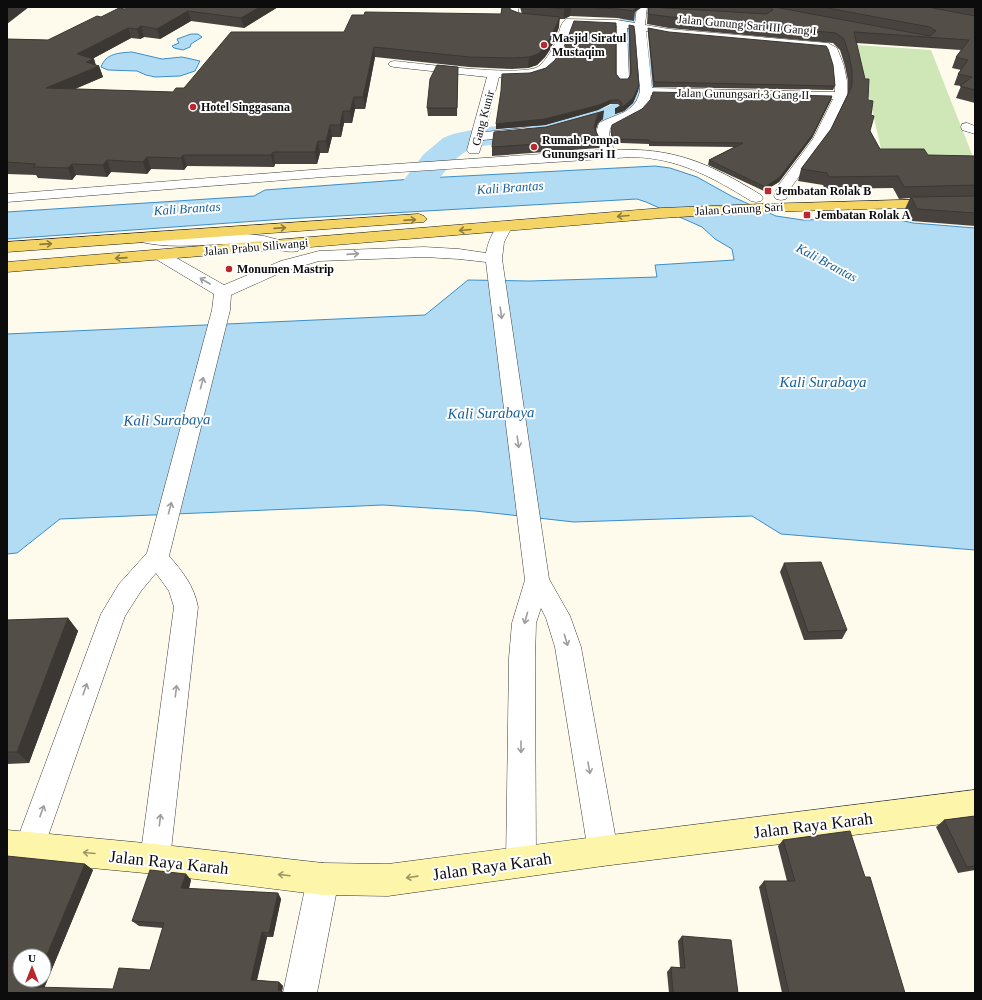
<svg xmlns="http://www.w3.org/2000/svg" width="982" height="1000" viewBox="0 0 982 1000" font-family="'Times New Roman',serif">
<rect width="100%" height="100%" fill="#fefbec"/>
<polygon fill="#cfe7b7" points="857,45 931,50 975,162 882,153"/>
<g fill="#b2dbf4" stroke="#3b8ec9">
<polygon points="191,34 198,34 202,37 191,44 190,47 183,50 174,48 172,46 179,43 177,39"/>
<path d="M132,52L162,59L182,57L200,61L195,71L180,76L155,77L146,75L137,71L108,70L101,67C106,53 119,53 132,52Z"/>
<polygon points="655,166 670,168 697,177 733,197 776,216 803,220 891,218 913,223 975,228 975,550 781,534 752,516 574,522 475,511 383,505 60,519 17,553 7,554 7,334 425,315 468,280 530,281 657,277 655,265 734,260 732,249 715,239 702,227 646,202 637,199 285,219 7,239 7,212 254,196 265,190 426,178"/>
</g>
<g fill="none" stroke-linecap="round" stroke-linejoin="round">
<polygon fill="#b2dbf4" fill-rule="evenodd" points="624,7 648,7 648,11 643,21 655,84 653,98 641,113 633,117 615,123 545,141 497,144 475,147 465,152 453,161 421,202 409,205 397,202 392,195 424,154 443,138 453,134 486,127 544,122 604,108 620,100 625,96 627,84 619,21 624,11"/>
<g stroke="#3f3f3f" stroke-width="1">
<g id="minor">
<polygon points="509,7 519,7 518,11 520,15 538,18 543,21 538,24 512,20 508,11"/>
<path d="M637,7H647L645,25L669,29L828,43L837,48L844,66L847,81V96L826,140L792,186L786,199L781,200L776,199L774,196L778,186L813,139L833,99L651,95C647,117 626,118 610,128L609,136L614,150C674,147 711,164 761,195L763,198L761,201L756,202L751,201C712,177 678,158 632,157L323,177L7,202V194L323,169L601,150L595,136L599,123C617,113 635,114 640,91L635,29L627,28L629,79L627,82H619L617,79V26L573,24L564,47L553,64L545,72L530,76L499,77L485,132L524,128L529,129L531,132L529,135L524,136L483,140L479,153H469L467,150L487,77L394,67L390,66L388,64L390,62L394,61C417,63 525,78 539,66C547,59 554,47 557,38C560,31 560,24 566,19L617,20L635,23ZM646,31L669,35L825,49C834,56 835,81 835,92L652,88Z"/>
<polygon points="967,123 975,126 975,134 962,130 961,127 962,124"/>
</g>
</g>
<g stroke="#3f3f3f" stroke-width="1">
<g id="tertiary">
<path d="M504,222L509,224L512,227L504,242L502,259L549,579L570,616L581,647L618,851L614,862L603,866L592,862L588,851L555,647L546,618L541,608L536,623L535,658L536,862L532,873L521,877L510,873L506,862L509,658L512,623L525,580L486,262L459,259L424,257L319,261L282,272L231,295L230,310L169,556C183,572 194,586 198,607L170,859L166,870L155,874L144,870L140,859L174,607L169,591L156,573L141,591L125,616L40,859L29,863L18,859L14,848L101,614L119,584L147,553L212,310L214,294L154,258L152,255L154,252L160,250L166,252L224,285L281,261L319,251L424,247L459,249L486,253C488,242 492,233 499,224Z"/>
<path d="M143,233L175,237L247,234L264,236L298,245L300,248L298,251C286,254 273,247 261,245C220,240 179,252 137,241L135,238L137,235Z"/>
<polygon points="323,863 334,868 339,879 317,993 283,993 307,879 312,868"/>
</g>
</g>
<g stroke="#2e2e2e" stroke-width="1">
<polygon id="secondary" points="975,790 975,820 603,866 388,896 323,895 155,874 7,860 7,830 155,844 323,863 388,864 603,836"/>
</g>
<g stroke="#1d1d1d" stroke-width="1">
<g id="primary">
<polygon points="975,198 975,206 761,212 662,218 7,272 7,262 662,208 761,204"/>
<polygon points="419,214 424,216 427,219 424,222 7,252 7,242"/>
</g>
</g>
<use href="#minor" fill="#fff" fill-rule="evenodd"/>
<use href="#tertiary" fill="#fff" fill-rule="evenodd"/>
<use href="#secondary" fill="#fdf5a9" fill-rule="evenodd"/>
<use href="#primary" fill="#f5d466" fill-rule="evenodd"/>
</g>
<g fill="#48433f">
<polygon points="278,7 244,28 191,21 160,39 144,37 140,39 131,38 92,59 94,59 96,65 99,66 103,77 75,89 173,92 344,32 501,14 502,8 496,7 509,7 511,10 519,13 522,14 520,7 975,7 975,103 956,98 961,86 954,85 958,74 961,70 952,68 956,57 961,50 856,43 868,100 871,115 870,131 880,149 928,155 975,156 975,226 912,221 905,209 910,198 899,199 893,188 825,189 823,185 798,181 801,169 831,129 848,93 848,81 845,66 840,50 833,43 669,28 647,24 648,8 641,8 635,12 634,21 617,18 570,16 564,19 559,19 559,27 551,48 545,57 537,65 528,68 512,69 469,67 375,57 365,109 355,109 352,123 344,123 341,137 332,137 328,153 320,153 317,164 275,164 274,167 187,166 184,170 151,169 147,174 111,172 107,177 76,175 72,180 38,178 36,175 7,174 7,39 48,40 101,17 125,9"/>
<polygon points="629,25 639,86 638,91 633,103 624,111 615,114 615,109 620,106 618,104 610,104 598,110 545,125 496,129 496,124 530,73 546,68 616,74 620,79 628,79 630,75 629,30"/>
<polygon points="648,28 835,86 833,90 653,87 648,33"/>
<polygon points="458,67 457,116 428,116 427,108"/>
<polygon points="832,96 831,100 812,138 779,182 764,191 708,165 709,160 734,147 649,146 649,144 621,143 614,145 611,136 612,125"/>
<polygon points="603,119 598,123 595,130 600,140 599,148 492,156 492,147 546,127"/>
<polygon points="784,563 847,630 842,639 804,640 780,572"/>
<polygon points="68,618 78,631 29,763 7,764 7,620"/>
<polygon points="975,816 975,870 958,873 936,827 944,820"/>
<polygon points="783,840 905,993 782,993 759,887 764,881 787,881 778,846"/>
<polygon points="85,864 93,870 44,988 113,989 150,970 163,928 139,926 132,921 186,874 191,880 189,889 278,893 281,899 273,937 267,937 257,980 279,982 283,986 282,991 7,993"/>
<polygon points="682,936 738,993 669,993 667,972 671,967 680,968 678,941"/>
</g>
<g fill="#3b3733">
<polygon points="7,7 29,7 7,24"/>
<polygon points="260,7 278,7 244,28 241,18"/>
<polygon points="570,7 571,7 570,16 564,19 564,9"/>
<polygon points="635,7 641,7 635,12"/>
<polygon points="188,11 191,21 160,39 157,29"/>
<polygon points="560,17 559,27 551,48 545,57 537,65 528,68 529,57"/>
<polygon points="141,26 144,37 140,39 137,29"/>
<polygon points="128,28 131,38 81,65 77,54"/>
<polygon points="374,47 375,57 365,109 363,97"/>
<polygon points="94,59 96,68 99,66 103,77 51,99 46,88 86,62"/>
<polygon points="639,86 638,91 633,103 624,111 615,114 615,109 633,98"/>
<polygon points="832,96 831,100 812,138 779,182 764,191 765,187"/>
<polygon points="354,97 355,109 352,123 350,111"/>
<polygon points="611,100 610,104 598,110 545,125 496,129 496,124"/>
<polygon points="343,111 344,123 341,137 340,125"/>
<polygon points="604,111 603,119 598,123 594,136 594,127 598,114"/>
<polygon points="330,125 332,137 328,153 326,141"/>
<polygon points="621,139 621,143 614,145 614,141"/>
<polygon points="318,141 320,153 317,164 315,152"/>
<polygon points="273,152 275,164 274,167 271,155"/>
<polygon points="183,155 187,166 184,170 181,158"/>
<polygon points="147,157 151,169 147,174 143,162"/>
<polygon points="107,160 111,172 107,177 103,165"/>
<polygon points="72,164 76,175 72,180 68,168"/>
<polygon points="68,618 78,631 29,763 17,752"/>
<polygon points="85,864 93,870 43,991 34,987 37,980 44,980 44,962"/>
<polygon points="186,874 191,880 187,894 181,888"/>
<polygon points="278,893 281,899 273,937 269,933"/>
<polygon points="262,932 267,937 256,984 251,980"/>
<polygon points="279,982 283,986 282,991 284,993 281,993 278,990"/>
</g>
<g fill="#544e49" stroke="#3b3733">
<polygon points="128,7 260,7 241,18 188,11 157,29 141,26 137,29 128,28 77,54 94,59 86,62 99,66 46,88 173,92 176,88 184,88 231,32 344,32 352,15 364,15 365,12 501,14 502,7 509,7 511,10 519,13 560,17 551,37 545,47 538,54 529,57 513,58 469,57 374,47 363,97 354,97 350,111 343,111 340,125 330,125 326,141 318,141 315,152 273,152 271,155 183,155 181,158 147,157 143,162 107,160 103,165 72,164 68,168 33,167 36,164 7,162 7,157 8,156 7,156 7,39 48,40 97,16 101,17 119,8 125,9"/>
<polygon points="543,7 570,7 564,9"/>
<polygon points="582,7 635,7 635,11 618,9"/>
<polygon points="649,7 766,14 773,10 771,7 774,7 930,36 936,31 930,27 822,7 928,7 975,16 975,90 960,86 972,77 958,74 968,60 956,57 969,40 854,32 865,79 869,79 868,100 873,101 871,115 874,116 870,131 880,149 924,149 928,155 975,156 975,185 904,187 898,176 829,177 827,173 801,169 831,129 852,86 852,70 849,55 844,39 836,33 671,17 648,14"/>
<polygon points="574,21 616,23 616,74 620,79 628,79 631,74 629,25 634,26 639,86 633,98 624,106 615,109 622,105 622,103 619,100 611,100 599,105 545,119 496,124 501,91 502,74 530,73 546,68 555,60 566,43"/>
<polygon points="648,28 669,32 826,46 828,49 833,65 835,86 654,82"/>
<polygon points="437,65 458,67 457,108 427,108 430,79"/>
<polygon points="653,92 832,96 813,134 780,177 765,187 709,160 743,143 650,142 649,140 621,139 614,141 611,132 612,125 642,109 651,99"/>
<polygon points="604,111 598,114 594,127 600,140 492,147 494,132 546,127"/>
<polygon points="975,196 975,213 917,209 911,197"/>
<polygon points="821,562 847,630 808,632 784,563"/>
<polygon points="68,618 17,752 7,752 7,620"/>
<polygon points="975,816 975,866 967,867 944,820"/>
<polygon points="850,831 865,877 870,877 905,993 789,993 764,881 795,881 783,840"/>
<polygon points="7,856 85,864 44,962 44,956 20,956 20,980 37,980 34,987 113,989 119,968 150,970 164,923 132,921 150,870 186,874 181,888 278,893 269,933 262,932 251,980 279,982 278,990 282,991 281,993 7,993"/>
<polygon points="682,936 731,940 738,993 673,993 671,967 685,968"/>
</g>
<defs><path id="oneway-shaft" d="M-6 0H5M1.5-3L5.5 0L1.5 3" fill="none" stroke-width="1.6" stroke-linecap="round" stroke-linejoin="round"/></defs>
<g stroke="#8c7a3e">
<use href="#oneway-shaft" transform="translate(623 216) rotate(175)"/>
<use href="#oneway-shaft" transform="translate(410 220) rotate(-4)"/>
<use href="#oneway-shaft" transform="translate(280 228) rotate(-4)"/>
<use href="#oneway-shaft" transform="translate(465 230) rotate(175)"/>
<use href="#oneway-shaft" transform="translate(46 244) rotate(-4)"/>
<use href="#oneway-shaft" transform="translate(121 258) rotate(176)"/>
</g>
<g stroke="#9e9e9e">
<use href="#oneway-shaft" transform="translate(353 254) rotate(-4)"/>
<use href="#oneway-shaft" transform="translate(205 281) rotate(-150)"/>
<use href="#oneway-shaft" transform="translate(501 313) rotate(82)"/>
<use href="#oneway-shaft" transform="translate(202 383) rotate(-75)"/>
<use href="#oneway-shaft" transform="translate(518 442) rotate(82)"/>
<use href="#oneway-shaft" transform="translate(170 508) rotate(-75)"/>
<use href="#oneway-shaft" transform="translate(526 618) rotate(105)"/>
<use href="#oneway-shaft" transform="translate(566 640) rotate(73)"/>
<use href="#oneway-shaft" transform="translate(85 689) rotate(-71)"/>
<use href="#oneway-shaft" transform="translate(176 691) rotate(-83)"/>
<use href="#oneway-shaft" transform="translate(521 747) rotate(90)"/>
<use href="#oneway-shaft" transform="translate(589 768) rotate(80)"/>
<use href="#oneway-shaft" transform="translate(42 811) rotate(-70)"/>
<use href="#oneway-shaft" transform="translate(160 820) rotate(-83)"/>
</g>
<g stroke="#9d986a">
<use href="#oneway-shaft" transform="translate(89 853) rotate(-175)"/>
<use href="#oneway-shaft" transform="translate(284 875) rotate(-173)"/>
<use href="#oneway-shaft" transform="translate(412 877) rotate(172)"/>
</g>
<g fill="#b8282d" stroke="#fff" stroke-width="1.5">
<circle cx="544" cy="45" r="4"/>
<circle cx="193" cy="107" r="4"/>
<circle cx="534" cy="147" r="4"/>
<rect x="764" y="187" width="8" height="8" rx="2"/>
<rect x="803" y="211" width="8" height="8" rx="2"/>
<circle cx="229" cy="269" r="4"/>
</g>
<g text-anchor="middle" stroke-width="4" stroke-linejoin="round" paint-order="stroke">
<g font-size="12" fill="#0c0c0c" stroke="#fff">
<text transform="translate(747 25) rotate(5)" y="4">Jalan Gunung Sari III Gang I</text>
<text transform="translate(743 94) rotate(1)" y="4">Jalan Gunungsari 3 Gang II</text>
<text transform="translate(483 118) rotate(-75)" y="4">Gang Kunir</text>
<text transform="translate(739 209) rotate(-3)" y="4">Jalan Gunung Sari</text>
<text transform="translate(256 247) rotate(-5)" y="4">Jalan Prabu Siliwangi</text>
</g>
<g font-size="12" font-weight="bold" fill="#0c0c0c" stroke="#fff" text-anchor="start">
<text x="552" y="42">Masjid Siratul<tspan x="552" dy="14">Mustaqim</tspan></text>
<text x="201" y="111">Hotel Singgasana</text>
<text x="542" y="144">Rumah Pompa<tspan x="542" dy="14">Gunungsari II</tspan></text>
<text x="776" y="195">Jembatan Rolak B</text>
<text x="815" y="219">Jembatan Rolak A</text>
<text x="237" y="273">Monumen Mastrip</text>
</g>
<g font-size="13" font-style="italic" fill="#19609a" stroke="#fff">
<text transform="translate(510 187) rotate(-4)" y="5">Kali Brantas</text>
<text transform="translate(187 208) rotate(-4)" y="5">Kali Brantas</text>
<text transform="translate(827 262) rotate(28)" y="5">Kali Brantas</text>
</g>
<g font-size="15" font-style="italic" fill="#19609a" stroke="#fff">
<text x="823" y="387">Kali Surabaya</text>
<text transform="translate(491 413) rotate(-1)" y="5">Kali Surabaya</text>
<text transform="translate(167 420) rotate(-1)" y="5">Kali Surabaya</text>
</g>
<g font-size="17" fill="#0c0c0c" stroke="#fff">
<text transform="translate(813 825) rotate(-7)" y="6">Jalan Raya Karah</text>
<text transform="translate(169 862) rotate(6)" y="6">Jalan Raya Karah</text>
<text transform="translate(492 866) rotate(-8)" y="6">Jalan Raya Karah</text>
</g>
</g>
<rect width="982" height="1000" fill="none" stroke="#0c0c0c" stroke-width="16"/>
<g transform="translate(32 968)"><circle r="19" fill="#ffffff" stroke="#9e9e9e"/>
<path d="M0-3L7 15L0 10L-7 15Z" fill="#b8282d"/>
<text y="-6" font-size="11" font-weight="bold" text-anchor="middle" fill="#0c0c0c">U</text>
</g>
</svg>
